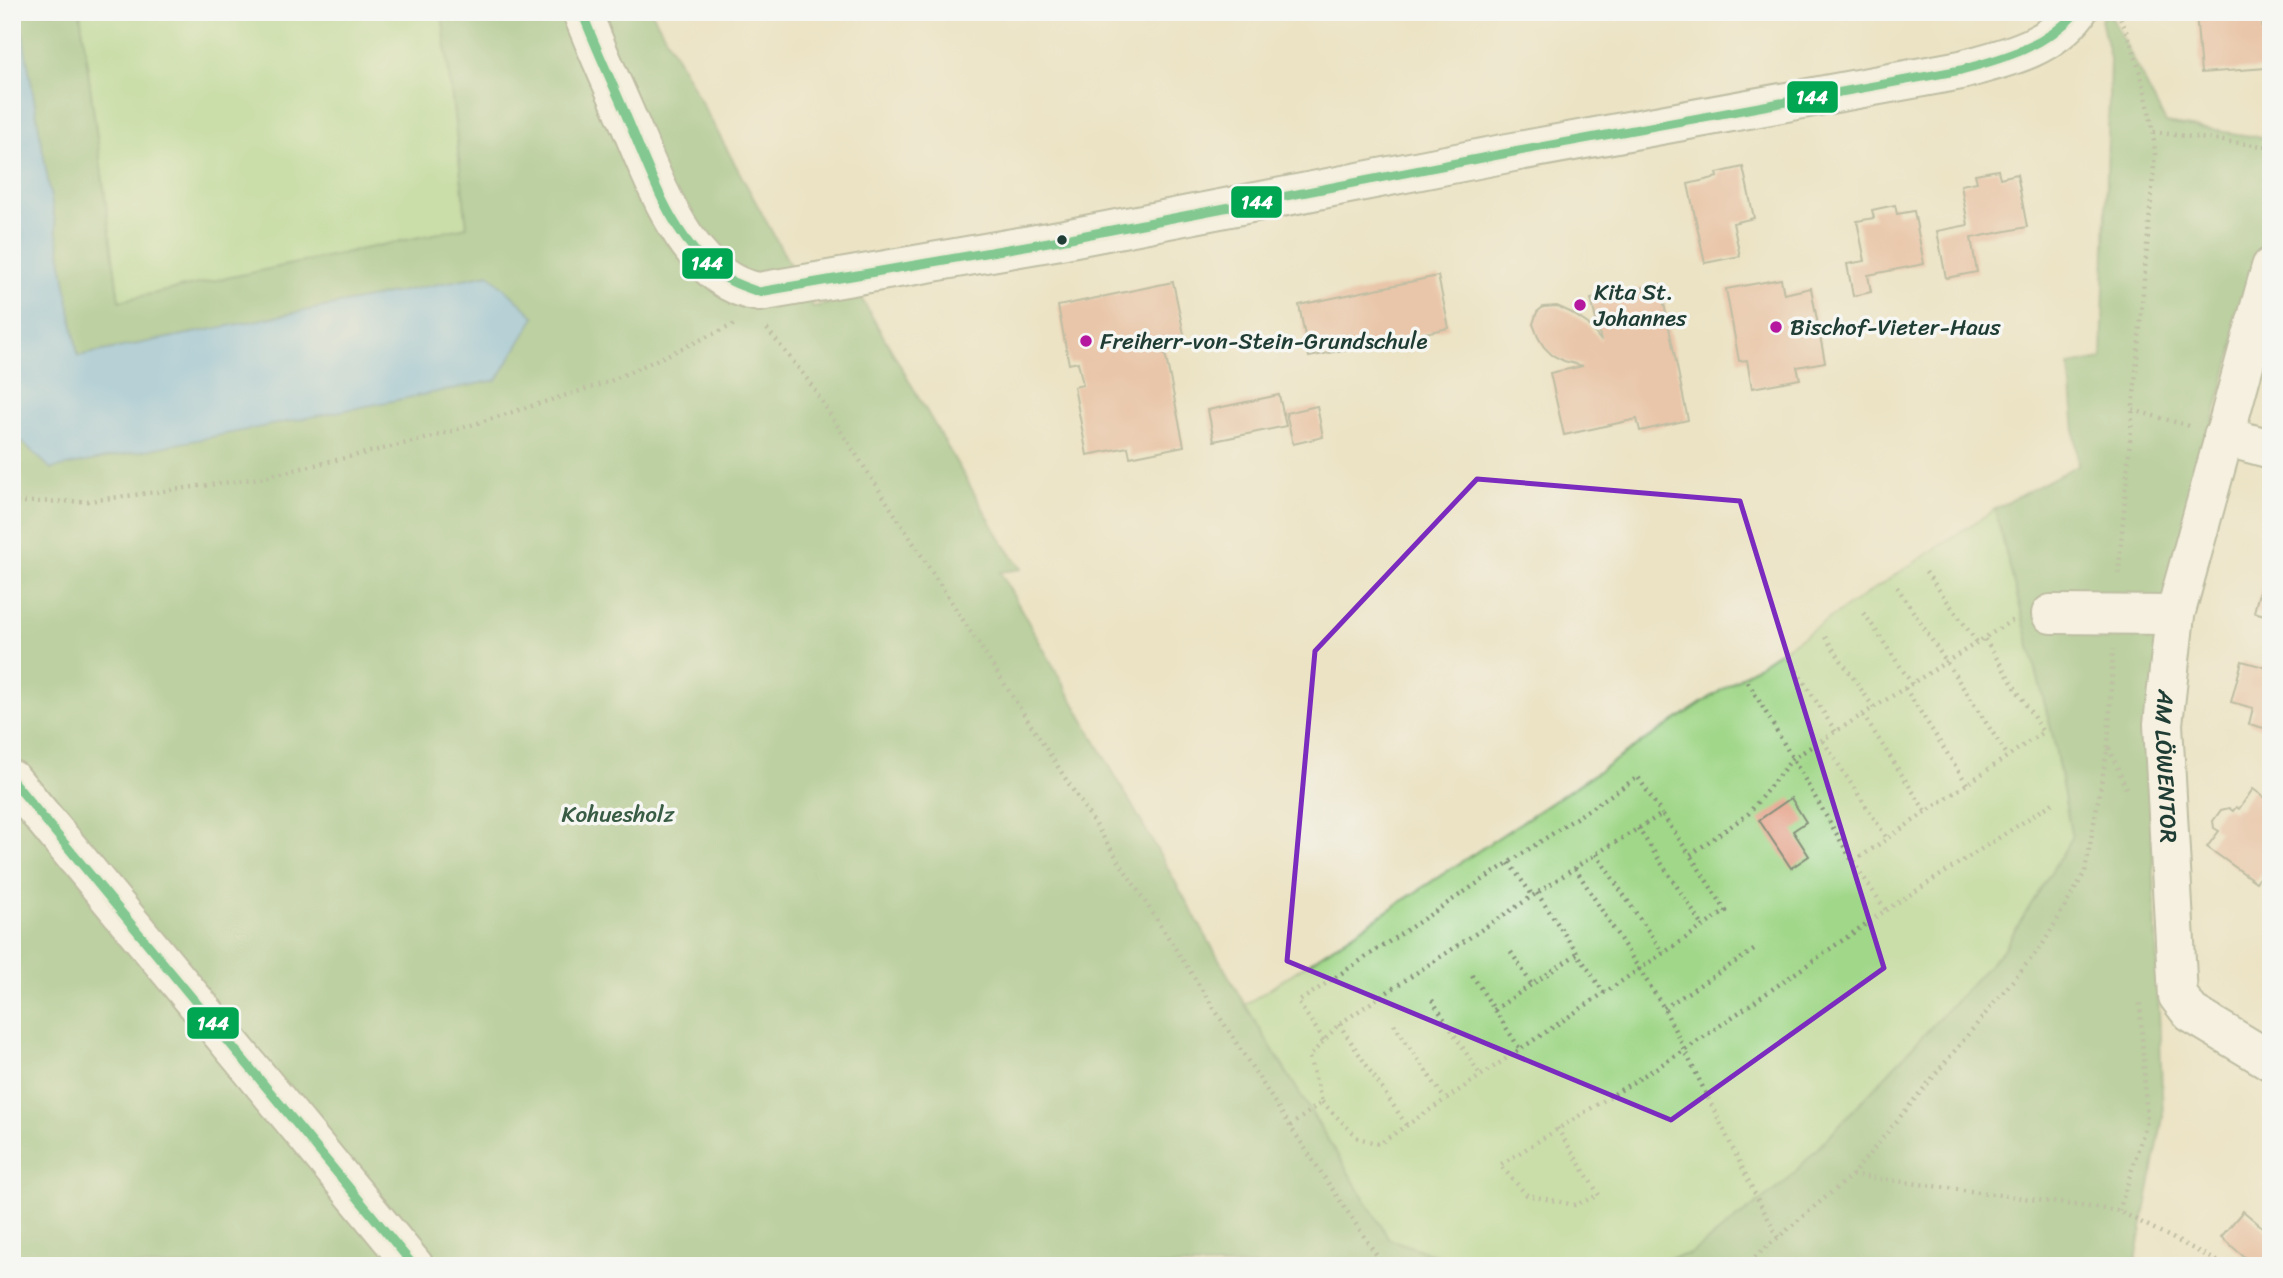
<svg xmlns="http://www.w3.org/2000/svg" width="2283" height="1278" viewBox="0 0 2283 1278" font-family="Sriracha,sans-serif">
<rect width="100%" height="100%" fill="#f6f6f2"/>
<filter id="ink" filterUnits="userSpaceOnUse"><feTurbulence type="fractalNoise" baseFrequency=".0143" numOctaves="2"/><feDisplacementMap in="SourceGraphic" scale="14" xChannelSelector="R" yChannelSelector="G"/><feConvolveMatrix kernelMatrix="1 2 1 2 8 2 1 2 1" color-interpolation-filters="sRGB"/></filter>
<filter id="wash" filterUnits="userSpaceOnUse"><feTurbulence type="fractalNoise" baseFrequency=".00686" numOctaves="4" result="noise"/><feDisplacementMap in="SourceGraphic" scale="28" xChannelSelector="R" yChannelSelector="G"/><feGaussianBlur stdDeviation="1.57" result="paint"/><feColorMatrix in="noise" values="0 0 0 0 0 0 0 0 0 0 0 0 0 0 0 0 0 1.4 0 .05"/><feComposite in="paint" operator="in"/></filter>
<g filter="url(#wash)">
<rect width="100%" height="100%" fill="#ece3c5"/>
<g fill="#a0d788" stroke="#608a5e" stroke-width="2">
<polygon points="80,12 442,12 467,227 119,301"/>
<polygon points="1995,509 2053,736 2072,838 2003,950 1786,1182 1690,1254 1628,1266 1460,1266 1389,1239 1245,1005"/>
</g>
<g fill="#80b874" stroke="#507a54" stroke-width="2">
<polygon points="19,12 80,12 119,301 467,227 442,12 652,12 813,307 860,296 1003,543 1022,569 1000,572 1245,1005 1389,1239 1467,1266 12,1266 12,432 52,469 489,274 78,356"/>
<polygon points="2106,12 2109,12 2166,123 2271,139 2271,210 2168,587 2149,743 2163,1117 2135,1266 1628,1266 1690,1254 1786,1182 2003,950 2072,838 2053,736 1995,509 2078,465 2069,365 2102,359 2110,59 2101,20"/>
</g>
<polygon fill="#73b9ea" stroke="#497b8f" stroke-width="2" points="12,12 19,12 78,356 489,274 535,317 497,380 51,469 12,432"/>
<g id="blocks">
<g fill="#e5a188">
<polygon points="2196,12 2261,12 2266,68 2201,73"/>
<polygon points="1743,167 1754,218 1733,223 1740,256 1705,263 1688,184 1718,177 1717,173"/>
<polygon points="1998,170 2000,178 2017,174 2027,227 1971,238 1977,272 1946,278 1937,231 1968,225 1961,185 1977,182 1975,174"/>
<polygon points="1895,205 1897,214 1914,211 1924,264 1868,275 1871,292 1853,296 1847,264 1865,261 1857,221 1874,218 1872,210"/>
<polygon points="1438,276 1449,328 1309,357 1299,305"/>
<polygon points="1781,279 1784,294 1811,288 1825,362 1797,367 1800,379 1752,388 1747,360 1739,361 1726,289"/>
<polygon points="1173,282 1185,339 1163,343 1184,446 1130,457 1128,447 1087,455 1074,387 1083,385 1078,362 1069,364 1058,306"/>
<polygon points="1660,284 1688,420 1640,431 1637,419 1564,435 1550,373 1583,366 1564,361 1552,355 1544,347 1538,337 1533,324 1537,312 1543,307 1557,306 1570,312 1588,324 1601,341 1591,299"/>
<polygon points="1279,395 1286,426 1214,441 1208,410"/>
<polygon points="1317,406 1323,437 1293,444 1286,413"/>
<polygon points="2270,551 2271,551 2271,617 2254,612"/>
<polygon points="2242,661 2271,669 2271,730 2249,724 2253,708 2231,702"/>
<polygon points="2253,789 2271,802 2271,861 2256,882 2207,847 2219,831 2214,828 2213,821 2221,810 2229,808 2233,811 2236,807 2239,809"/>
<polygon points="1791,798 1806,822 1793,831 1809,856 1791,868 1759,820"/>
<polygon points="2243,1211 2267,1231 2271,1226 2271,1266 2255,1266 2221,1237"/>
</g>
</g>
</g>
<g filter="url(#ink)">
<use href="#blocks" fill-opacity="0" stroke="#86907c" stroke-width="2"/>
<g fill="none" stroke-linecap="round" stroke-linejoin="round">
<g stroke="#86907c" stroke-width="42">
<g id="minor">
<path d="M582,12C596,49 613,85 628,120C653,177 688,282 759,292L1060,240L1508,153L1961,70C2004,58 2048,50 2077,12"/>
<path id="s1" d="M2271,267L2175,615L2163,724L2178,996L2191,1013L2271,1061"/>
<polyline points="2223,436 2271,449"/>
<polyline points="2051,614 2175,615"/>
<polyline points="12,780 414,1266"/>
</g>
</g>
<g stroke="#86907c" stroke-width="4.5" stroke-dasharray="2 5" stroke-linecap="butt">
<path d="M2117,12C2136,46 2153,115 2155,154L2118,578"/>
<polyline points="2153,132 2271,147"/>
<polyline points="767,329 808,380 1290,1126 1384,1266"/>
<polyline points="2133,410 2189,426"/>
<polyline points="12,507 17,502 89,501 260,478 433,437 608,382 735,324"/>
<polyline points="1926,572 1977,642"/>
<polyline points="1897,587 2008,756"/>
<polyline points="1864,613 1912,684"/>
<polyline points="1825,637 1874,708"/>
<polyline points="1789,659 1836,732"/>
<polyline points="1748,682 1853,862 2043,732 1984,638"/>
<polyline points="1905,688 1967,784"/>
<polyline points="1863,715 1926,812"/>
<polyline points="1823,741 1887,838"/>
<polyline points="2109,748 2126,788"/>
<polyline points="1638,828 1703,926"/>
<polyline points="1596,854 1663,953"/>
<polyline points="1509,863 1533,896"/>
<polyline points="1575,868 1664,1008 1757,1198 1778,1237"/>
<polyline points="1537,893 1604,993"/>
<polyline points="1886,910 2053,803"/>
<polyline points="1511,952 1532,985"/>
<polyline points="1472,975 1520,1049"/>
<polyline points="1432,1000 1481,1076"/>
<polyline points="1664,1008 1757,948"/>
<polyline points="1494,1010 1577,954"/>
<polyline points="1339,1024 1407,1126"/>
<polyline points="1394,1024 1445,1099"/>
<polyline points="1324,1040 1298,1002 1638,777 1662,814"/>
<polyline points="1322,1102 1358,1138 1379,1144 1726,911 1690,855"/>
<polyline points="1290,1126 1322,1102 1309,1057 1339,1024 1596,854 1662,814 1690,855 1748,814 1792,759 2016,618"/>
<polyline points="1557,1128 1599,1195 1575,1205 1527,1195 1500,1165 1685,1050 1886,910 1853,862"/>
<polyline points="1852,1175 2119,1211 2227,1266"/>
<polyline points="2119,1211 2147,1121 2140,1003"/>
<polyline points="1744,1266 1852,1175 2043,944 2085,872 2108,746 2113,649"/>
</g>
<use href="#minor" stroke="#fff" stroke-width="38"/>
<g stroke="#f6f6f2" stroke-width="14">
<g id="bus-1">
<path d="M582,12C596,49 613,84 628,120C650,171 669,231 712,268C726,281 742,286 759,292L1060,240L1508,153L1961,70C2005,58 2045,47 2077,12"/>
<polyline points="12,780 414,1266"/>
</g>
</g>
<use href="#bus-1" stroke="#00a651" stroke-width="9"/>
</g>
</g>
<path d="M0 0H2283V1278H0ZM1477,479L1740,501L1884,968L1671,1120L1287,961L1315,651Z" fill="#ece3c5" fill-opacity=".55" fill-rule="evenodd"/>
<path fill="none" stroke="#7b2cbf" stroke-width="5" stroke-linejoin="round" d="M1477,479L1740,501L1884,968L1671,1120L1287,961L1315,651Z"/>
<circle fill="#1f3d34" stroke="#f6f6f2" stroke-width="2.5" cx="1062" cy="240" r="6"/>
<g fill="#b5179e" stroke="#f6f6f2" stroke-width="2.5">
<circle cx="1580" cy="305" r="7"/>
<circle cx="1776" cy="327" r="7"/>
<circle cx="1086" cy="341" r="7"/>
</g>
<g text-anchor="middle" stroke-width="7" stroke-linejoin="round" paint-order="stroke">
<g font-size="23" fill="#1f3d34" stroke="#f6f6f2" text-anchor="start">
<text x="1594" y="300">Kita St.<tspan x="1594" dy="26">Johannes</tspan></text>
<text x="1790" y="335">Bischof-Vieter-Haus</text>
<text x="1100" y="349">Freiherr-von-Stein-Grundschule</text>
</g>
<g font-size="23" fill="#1f3d34" stroke="#f6f6f2">
<text dy="8" stroke="none"><textPath href="#s1" startOffset="513">AM LÖWENTOR</textPath></text>
</g>
<g font-size="23" fill="#395c45" stroke="#f6f6f2">
<text x="618" y="822">Kohuesholz</text>
</g>
</g>
<g stroke="#f6f6f2" stroke-width="2.5">
<rect x="1786" y="80" width="53" height="34" rx="7" fill="#00a651"/>
<rect x="1230" y="185" width="53" height="34" rx="7" fill="#00a651"/>
<rect x="681" y="247" width="53" height="33" rx="7" fill="#00a651"/>
<rect x="186" y="1006" width="54" height="34" rx="7" fill="#00a651"/>
</g>
<g font-size="19" text-anchor="middle" font-weight="bold" fill="#fff">
<text x="1812" y="104">144</text>
<text x="1257" y="209">144</text>
<text x="707" y="270">144</text>
<text x="213" y="1030">144</text>
</g>
<rect width="2283" height="1278" fill="none" stroke="#f6f6f2" stroke-width="42"/>
</svg>
